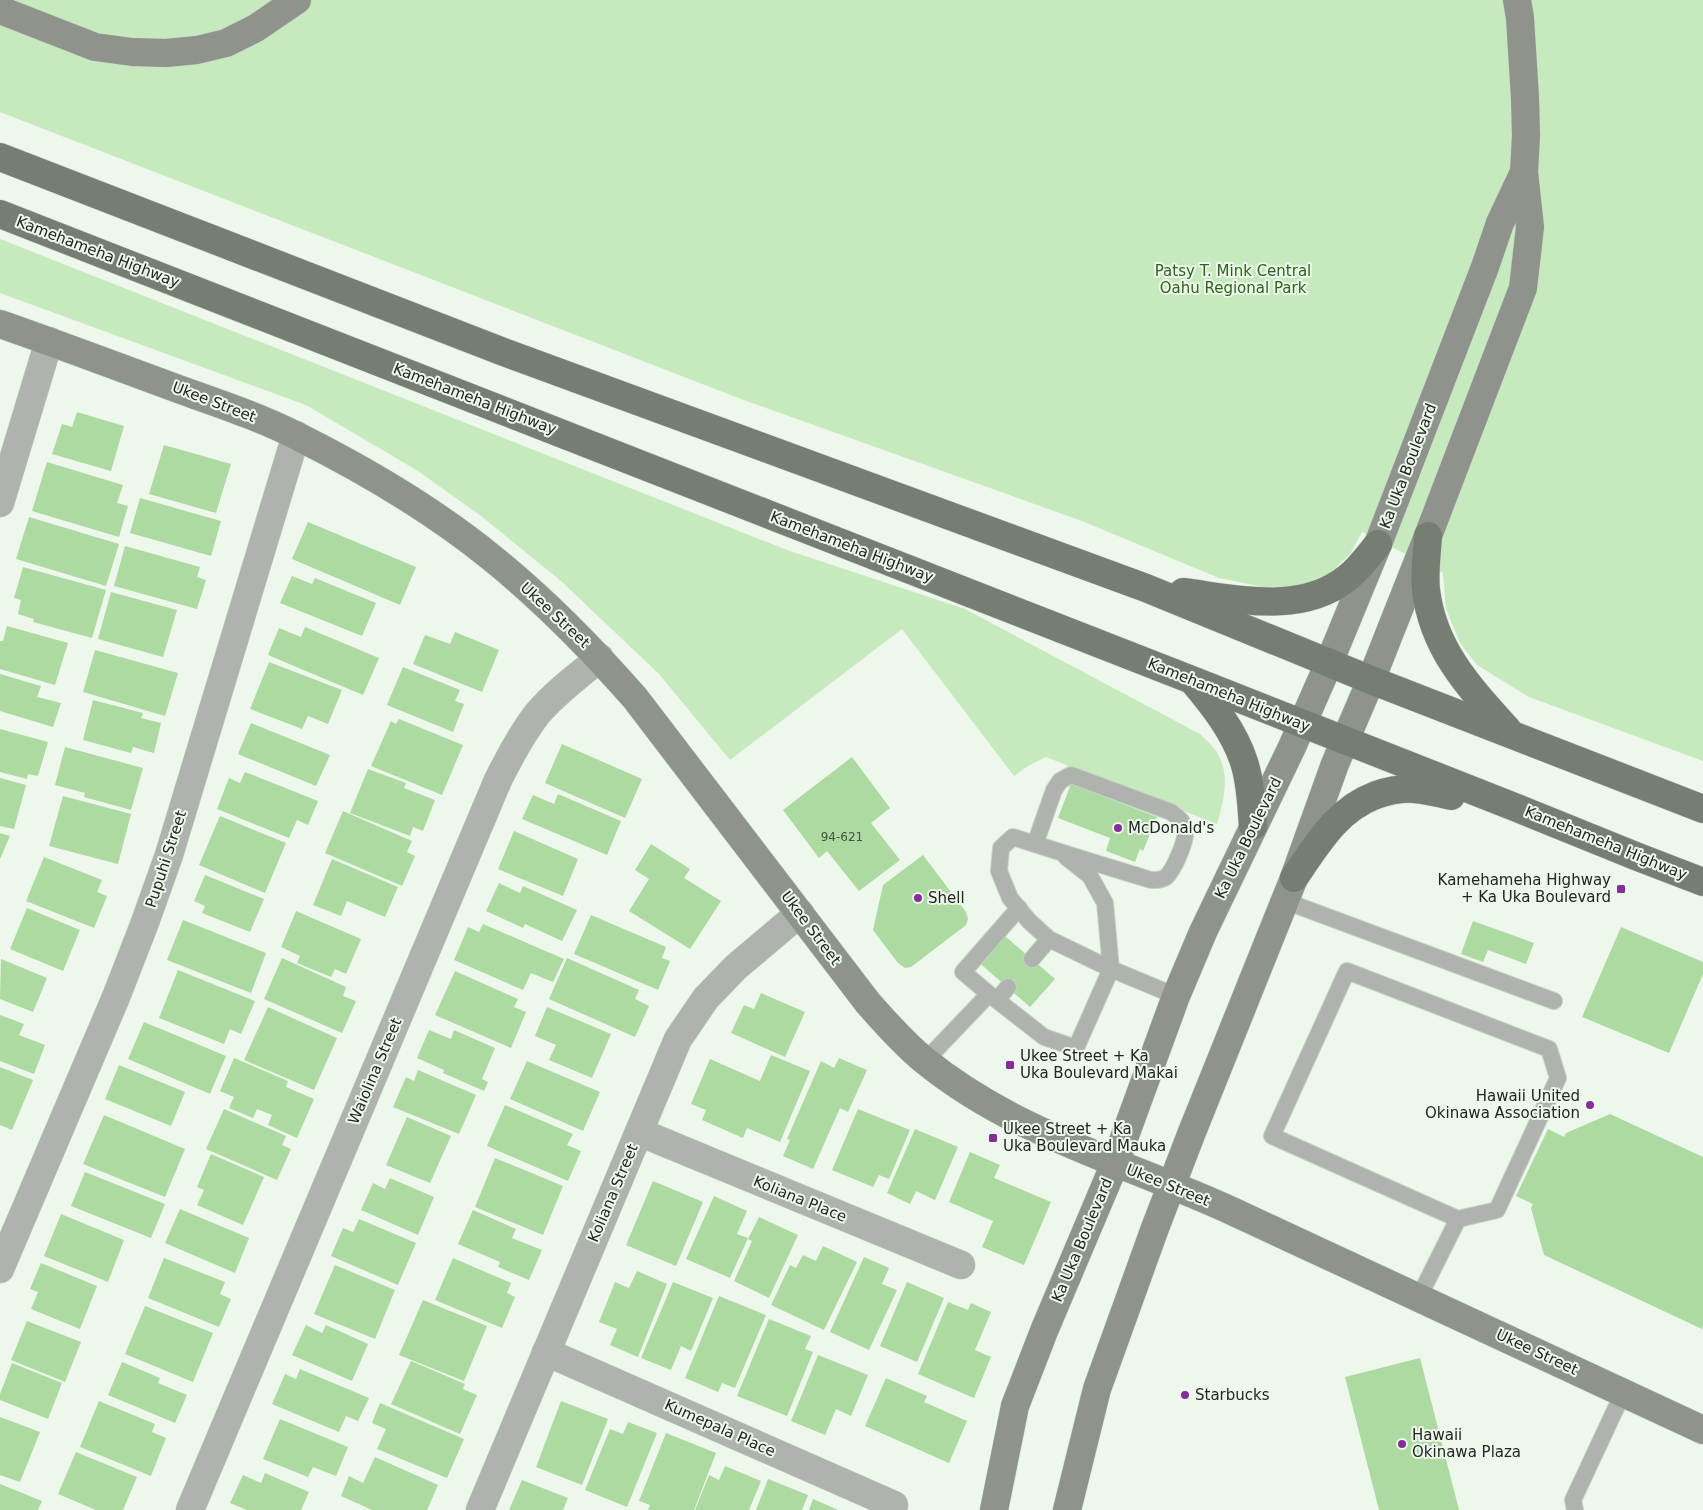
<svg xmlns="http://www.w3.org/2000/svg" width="1703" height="1510" viewBox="0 0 1703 1510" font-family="'DejaVu Sans',sans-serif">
<rect width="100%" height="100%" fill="#edf7eb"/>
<g fill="#c7e9be">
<polygon points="0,0 1703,0 1703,761 1529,697 1477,665 1460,643 1446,609 1443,573 1362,532 1350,554 1330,573 1303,585 1268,588 1219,578 1082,521 741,399 0,112"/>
<path d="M0,239L787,550L965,609L1200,734C1205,739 1212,745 1216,751C1231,774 1224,800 1217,824L1046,757L1028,766L1014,776L902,629L730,760L659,674L561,581L481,516L418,471L306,405L0,293Z"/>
</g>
<g fill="#addaa1">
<polygon points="77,412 124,426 111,471 52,454 62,424 72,427"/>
<polygon points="164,445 231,464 216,513 149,494"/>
<polygon points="47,462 123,485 117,503 128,506 119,537 32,511"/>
<polygon points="140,498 221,521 211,556 130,533"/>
<polygon points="29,517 119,544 106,586 16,559"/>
<polygon points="308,522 416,567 400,605 292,559"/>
<polygon points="125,546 200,567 197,577 206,580 197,609 114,586"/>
<polygon points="23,567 106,590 92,638 33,622 34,619 18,614 21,600 14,598"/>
<polygon points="292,576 312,584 315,578 376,603 362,636 280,603"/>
<polygon points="111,592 177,610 163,657 98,639"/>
<polygon points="7,626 68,643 55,685 0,669 0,641 3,641"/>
<polygon points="305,627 379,658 363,695 268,655 279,628 301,637"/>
<polygon points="455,632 499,650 482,692 413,664 425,635 450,644"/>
<polygon points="95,650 178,673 165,716 83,692"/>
<polygon points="269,662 342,690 328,724 308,716 302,729 250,709"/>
<polygon points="403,667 460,690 455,701 464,704 453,732 387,705"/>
<polygon points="0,674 41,686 37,697 61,703 53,727 0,711"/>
<polygon points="93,700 143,713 141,718 161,723 154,753 133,747 131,753 83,740"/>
<polygon points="399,719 463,745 442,795 371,766 391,721 396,724"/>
<polygon points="251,723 330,755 316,786 238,754"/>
<polygon points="0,729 48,742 38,776 28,774 27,779 0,772"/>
<polygon points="562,744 642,779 625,818 545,783"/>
<polygon points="65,747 143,768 131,810 84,797 85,793 55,785"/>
<polygon points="852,757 890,808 871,823 900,860 859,891 827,851 819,858 783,810"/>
<polygon points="368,769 406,783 404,788 435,800 423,831 413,827 410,836 350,813"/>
<polygon points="245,772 318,801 308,825 297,820 289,838 217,809 229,778 240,783"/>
<polygon points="0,778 26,785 14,829 0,826"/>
<polygon points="1071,784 1157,817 1143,851 1140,849 1135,862 1106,851 1110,838 1058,818"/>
<polygon points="558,794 621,821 607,855 522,819 533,795 554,804"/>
<polygon points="63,796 131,814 118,864 49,846"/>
<polygon points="343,811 412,841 407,852 415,856 402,886 325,853"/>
<polygon points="220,816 286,843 265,893 199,865"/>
<polygon points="514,831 578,859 563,896 498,869"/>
<polygon points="0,833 10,836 0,859"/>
<polygon points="651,844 690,869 684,878 721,901 690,949 629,911 649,879 635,870"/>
<polygon points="923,855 966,912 968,919 966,925 911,967 905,968 898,963 873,930 883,885"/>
<polygon points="44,857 102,880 97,892 107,896 94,928 26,901"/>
<polygon points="332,859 398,887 385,917 347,901 341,916 313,905"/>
<polygon points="205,875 264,899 250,932 202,913 205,906 194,901"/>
<polygon points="499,883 520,893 523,886 577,910 562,941 525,924 523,928 486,911"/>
<polygon points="27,908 80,930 63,971 10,949"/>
<polygon points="296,911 361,939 346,974 335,969 331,977 297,963 300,956 281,947"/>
<polygon points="591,915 666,947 662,958 670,961 658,990 574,954"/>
<polygon points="183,920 266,953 251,993 167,960"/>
<polygon points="1473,921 1534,943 1526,964 1488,950 1483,962 1461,954"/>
<polygon points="483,924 564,959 553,982 531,973 523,990 454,960 468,927 479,932"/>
<polygon points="1621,927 1703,962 1703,974 1669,1053 1582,1017"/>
<polygon points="999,931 1055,979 1030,1007 975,959"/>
<polygon points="282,958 346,987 343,996 356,1001 342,1033 264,999"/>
<polygon points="567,958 639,990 635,999 649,1006 635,1037 549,999"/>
<polygon points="1,959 47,978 33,1012 0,999"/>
<polygon points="178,970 255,1001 241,1034 230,1029 224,1044 159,1018"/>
<polygon points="455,971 518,999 514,1007 526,1012 511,1048 435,1015"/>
<polygon points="761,993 805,1012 785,1057 731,1033 744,1005 754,1009"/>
<polygon points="268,1007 337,1038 314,1090 244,1060"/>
<polygon points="547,1007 611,1034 592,1078 549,1060 556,1045 535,1036"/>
<polygon points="0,1015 24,1024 19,1035 45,1045 34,1074 0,1061"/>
<polygon points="144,1022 226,1056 210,1094 128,1059"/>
<polygon points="429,1030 451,1039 454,1030 495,1048 482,1079 488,1082 484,1091 443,1073 444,1070 417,1058"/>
<polygon points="771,1055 810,1071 780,1142 747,1128 743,1138 702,1120 706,1110 691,1104 710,1059 760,1081"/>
<polygon points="234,1058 288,1081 286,1087 314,1099 297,1138 268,1125 272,1115 257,1109 253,1118 229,1108 234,1097 220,1091"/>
<polygon points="839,1058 867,1070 848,1112 840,1108 813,1169 783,1156 790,1140 787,1139 821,1061 834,1068"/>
<polygon points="527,1061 600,1092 583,1131 510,1099"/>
<polygon points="119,1065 185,1092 171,1126 105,1099"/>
<polygon points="0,1067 33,1080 12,1130 0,1125"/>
<polygon points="418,1070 476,1095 459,1134 393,1107 406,1077 414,1081"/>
<polygon points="505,1105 573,1134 567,1145 581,1151 568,1181 487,1146"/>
<polygon points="224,1109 286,1136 282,1145 291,1149 277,1180 206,1149"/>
<polygon points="858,1109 910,1130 889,1179 879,1175 873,1187 832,1170"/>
<polygon points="1610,1114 1703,1157 1703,1325 1702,1329 1544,1255 1531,1208 1533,1204 1516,1196 1548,1129 1564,1137 1566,1133"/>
<polygon points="104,1115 185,1149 165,1197 83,1164"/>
<polygon points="407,1117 451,1136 430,1183 386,1165"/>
<polygon points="915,1129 958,1147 935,1200 916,1191 910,1204 887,1193"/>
<polygon points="970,1152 1000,1165 994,1178 1051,1202 1024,1265 982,1247 993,1221 949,1202"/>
<polygon points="211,1154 264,1177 243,1225 197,1205 204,1190 197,1187"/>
<polygon points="495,1158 563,1186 543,1235 475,1207"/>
<polygon points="85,1172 165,1204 151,1238 71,1206"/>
<polygon points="390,1178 434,1197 418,1235 361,1210 373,1183 385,1189"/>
<polygon points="653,1181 703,1202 676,1266 626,1245"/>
<polygon points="714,1196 747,1211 737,1234 748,1238 730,1278 686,1259"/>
<polygon points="180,1209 249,1238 235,1273 165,1243"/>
<polygon points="473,1210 516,1229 512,1238 542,1250 529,1280 498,1267 500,1262 458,1244"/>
<polygon points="61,1214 124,1240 108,1282 44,1256"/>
<polygon points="759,1217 798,1235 769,1298 734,1281 752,1241 748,1239"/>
<polygon points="359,1219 416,1243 398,1285 331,1256 343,1228 353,1232"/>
<polygon points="823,1246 857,1262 824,1330 771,1305 790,1265 796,1268 803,1255 816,1261"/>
<polygon points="864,1257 889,1268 882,1284 897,1290 869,1350 830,1332"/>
<polygon points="164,1258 225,1282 220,1294 231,1299 219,1327 148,1298"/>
<polygon points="453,1258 511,1283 507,1293 515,1297 502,1328 435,1300"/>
<polygon points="41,1263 97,1286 80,1329 31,1309 38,1292 30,1289"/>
<polygon points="335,1265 395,1290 375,1339 314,1314"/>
<polygon points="637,1271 667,1284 638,1357 610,1345 617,1329 599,1322 615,1282 629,1288"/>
<polygon points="673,1282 713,1298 691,1351 681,1346 671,1370 641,1358"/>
<polygon points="907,1282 944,1298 917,1362 880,1346"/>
<polygon points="719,1296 766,1315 735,1388 722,1383 718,1392 685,1378"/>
<polygon points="423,1300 487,1326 464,1381 399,1355"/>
<polygon points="948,1302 968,1310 971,1303 991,1312 975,1350 991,1357 974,1398 918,1374"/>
<polygon points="145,1306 213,1333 193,1382 125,1354"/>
<polygon points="769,1319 811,1336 805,1349 813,1352 787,1416 737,1396"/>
<polygon points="27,1321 81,1342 65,1382 11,1360"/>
<polygon points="306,1325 322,1333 326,1325 368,1344 352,1381 292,1355"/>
<polygon points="818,1355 868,1375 851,1416 836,1409 825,1435 791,1421"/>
<polygon points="1420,1358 1459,1510 1379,1510 1345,1377"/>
<polygon points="411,1361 465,1384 463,1389 477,1395 460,1434 391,1404"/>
<polygon points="122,1362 160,1378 158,1383 187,1395 175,1423 108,1395"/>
<polygon points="12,1363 62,1383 48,1419 0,1400 0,1394"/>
<polygon points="300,1369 369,1398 358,1421 346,1416 339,1432 272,1404 285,1374 296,1379"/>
<polygon points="886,1378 927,1396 924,1402 967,1421 949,1463 865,1426"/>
<polygon points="99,1401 155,1424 152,1432 166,1438 151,1476 80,1447"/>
<polygon points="561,1401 608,1419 582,1485 536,1467"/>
<polygon points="380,1403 464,1439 447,1478 377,1449 386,1429 372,1423"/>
<polygon points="0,1417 40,1432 20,1482 0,1475"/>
<polygon points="280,1419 348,1447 336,1476 313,1467 308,1477 263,1459"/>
<polygon points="628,1422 657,1433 627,1507 585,1490 610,1429 623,1434"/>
<polygon points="666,1433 716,1453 694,1510 648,1510 650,1505 639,1501"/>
<polygon points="76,1452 137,1477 123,1510 96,1510 58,1494"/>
<polygon points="375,1457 438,1485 427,1510 372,1510 341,1496 349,1476 363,1483"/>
<polygon points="725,1466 761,1481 749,1510 695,1510 709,1475 719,1480"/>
<polygon points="265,1473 309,1492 301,1510 247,1510 230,1503 243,1475 261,1483"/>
<polygon points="768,1479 808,1495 802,1510 756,1510"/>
<polygon points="522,1480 568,1498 563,1510 509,1510"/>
<polygon points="0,1484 42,1501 38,1510 0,1510"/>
<polygon points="813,1499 838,1510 809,1510"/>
</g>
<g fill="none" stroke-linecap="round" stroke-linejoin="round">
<g stroke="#c8d1c7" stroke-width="18">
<g id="lane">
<polyline points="1066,857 1090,876 1105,903 1111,969 1176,996"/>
<polyline points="1285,901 1554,1001"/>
<polyline points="1032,959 1049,939"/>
<polygon points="1347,971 1549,1049 1558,1078 1497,1210 1458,1219 1272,1136"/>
<polyline points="989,994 963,972 1019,908"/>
<polyline points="997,1000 1008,987"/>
<path d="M925,1061L989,994L1044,1037L1076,1048L1111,969L1049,939L1029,921L1010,898L999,871L1001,848L1013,837C1059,852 1105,866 1151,880C1156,880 1161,881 1166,877C1174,870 1187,840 1185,830C1184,821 1177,817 1171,812L1071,775L1060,781L1054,790L1035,844"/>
<polyline points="1419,1297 1458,1219"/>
<polyline points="1575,1510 1573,1500 1623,1393"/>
</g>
</g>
<g stroke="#c8d1c7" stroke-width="29">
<g id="street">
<polyline points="0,503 49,341"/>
<polyline points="639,1132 961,1265"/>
<polyline points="0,1269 116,997 144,925 169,855 296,435"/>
<polyline points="546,1352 894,1505"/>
<path d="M190,1510L498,780C510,756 522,733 538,713C556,692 579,675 600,658"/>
<polyline points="480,1510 678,1039 706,998 736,967 800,913"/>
</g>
</g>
<g stroke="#c8d1c7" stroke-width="29">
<g id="secondary">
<polyline points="0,10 95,47 132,52 166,53 197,50 226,43 256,28 297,0"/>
<path d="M0,324C60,345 121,368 181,390C220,404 260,417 297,436C365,470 433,510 492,558C544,600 591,648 635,698L868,1003C886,1023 903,1043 924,1060C1014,1134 1130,1164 1234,1212C1391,1284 1547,1357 1703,1430"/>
<polyline points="994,1510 1015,1406 1044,1331 1115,1163 1176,996 1203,932 1292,747 1329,663 1378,544 1485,267 1500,223 1524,172"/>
<polyline points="1067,1510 1097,1389 1155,1228 1192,1132 1294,878 1335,764 1371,680 1428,536 1523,288 1530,227 1524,172 1526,136 1525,98 1520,18 1517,0"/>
</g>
</g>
<g stroke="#c8d1c7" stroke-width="29">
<g id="primary">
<polyline points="0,157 501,351 1146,588 1371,680 1703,809"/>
<polyline points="0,214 1192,680 1517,808 1638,857 1703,882"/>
<path d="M1428,536C1427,554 1424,573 1426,590C1433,649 1469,687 1507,729"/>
<path d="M1183,592C1237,599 1301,615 1347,578C1359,569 1368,556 1378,544"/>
<path d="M1193,681C1213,705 1234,731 1244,762C1251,783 1251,805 1253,826"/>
<path d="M1294,878C1317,845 1336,810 1376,795C1388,791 1401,788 1414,789C1426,790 1439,793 1451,796"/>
</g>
</g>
<use href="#lane" stroke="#afb3ae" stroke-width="16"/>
<use href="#street" stroke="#afb3ae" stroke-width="28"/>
<use href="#secondary" stroke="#8e948c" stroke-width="28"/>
<use href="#primary" stroke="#767e74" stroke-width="28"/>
</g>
<g fill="#852e9b" stroke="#edf7eb" stroke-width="2">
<circle cx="1118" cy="828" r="5"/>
<rect x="1616" y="884" width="10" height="10" rx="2.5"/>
<circle cx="918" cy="898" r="5"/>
<rect x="1005" y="1060" width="10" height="10" rx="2.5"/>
<circle cx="1590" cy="1105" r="5"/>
<rect x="988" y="1133" width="10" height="10" rx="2.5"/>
<circle cx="1185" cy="1395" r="5"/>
<circle cx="1402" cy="1444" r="5"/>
</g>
<g text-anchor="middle" stroke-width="4" stroke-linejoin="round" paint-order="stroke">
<g font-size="12" fill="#455241">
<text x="842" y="841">94-621</text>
</g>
<g font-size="15" fill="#222521" stroke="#edf7eb">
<text transform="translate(98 252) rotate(21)" y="5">Kamehameha Highway</text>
<text transform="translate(475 399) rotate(21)" y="5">Kamehameha Highway</text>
<text transform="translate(214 402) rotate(21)" y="5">Ukee Street</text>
<text transform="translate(1408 466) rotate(-69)" y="5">Ka Uka Boulevard</text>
<text transform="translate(852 547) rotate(21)" y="5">Kamehameha Highway</text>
<text transform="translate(555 615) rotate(43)" y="5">Ukee Street</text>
<text transform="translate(1229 695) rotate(22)" y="5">Kamehameha Highway</text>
<text transform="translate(1248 838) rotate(-64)" y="5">Ka Uka Boulevard</text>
<text transform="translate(1606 843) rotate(22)" y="5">Kamehameha Highway</text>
<text transform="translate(166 859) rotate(-72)" y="5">Pupuhi Street</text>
<text transform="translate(811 928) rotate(53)" y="5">Ukee Street</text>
<text transform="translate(375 1071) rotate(-67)" y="5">Waiolina Street</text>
<text transform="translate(1168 1185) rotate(22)" y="5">Ukee Street</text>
<text transform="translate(613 1193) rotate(-67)" y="5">Koliana Street</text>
<text transform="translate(800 1199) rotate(22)" y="5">Koliana Place</text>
<text transform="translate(1082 1240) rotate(-67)" y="5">Ka Uka Boulevard</text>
<text transform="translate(1537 1352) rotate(25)" y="5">Ukee Street</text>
<text transform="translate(720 1428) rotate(24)" y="5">Kumepala Place</text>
</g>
<g font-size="15" fill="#2d6319" stroke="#edf7eb">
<text x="1233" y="276">Patsy T. Mink Central<tspan x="1233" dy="17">Oahu Regional Park</tspan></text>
</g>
<g font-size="15" fill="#222521" stroke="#edf7eb" text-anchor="start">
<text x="1128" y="833">McDonald's</text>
<text x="1611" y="885" text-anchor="end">Kamehameha Highway<tspan x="1611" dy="17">+ Ka Uka Boulevard</tspan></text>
<text x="928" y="903">Shell</text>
<text x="1020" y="1061">Ukee Street + Ka<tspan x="1020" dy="17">Uka Boulevard Makai</tspan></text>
<text x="1580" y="1101" text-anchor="end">Hawaii United<tspan x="1580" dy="17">Okinawa Association</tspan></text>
<text x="1003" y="1134">Ukee Street + Ka<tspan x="1003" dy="17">Uka Boulevard Mauka</tspan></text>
<text x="1195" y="1400">Starbucks</text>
<text x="1412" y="1440">Hawaii<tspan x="1412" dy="17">Okinawa Plaza</tspan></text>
</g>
</g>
</svg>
